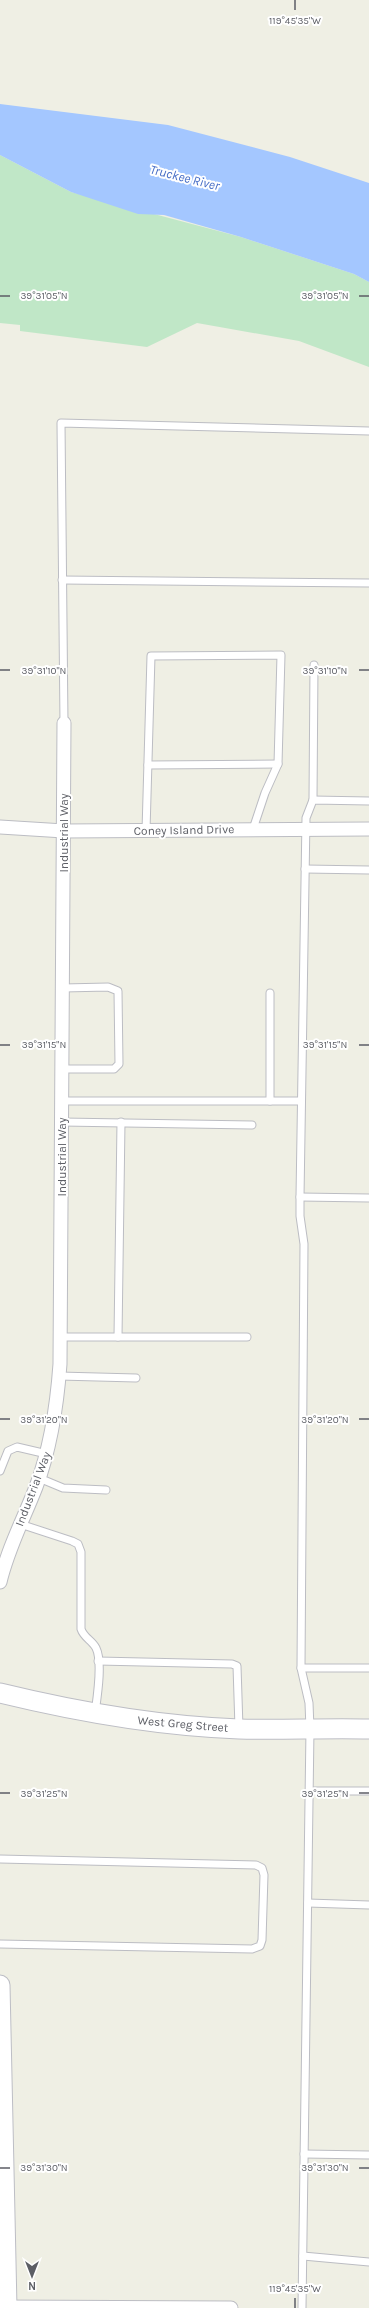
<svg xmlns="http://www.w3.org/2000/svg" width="369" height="2308" viewBox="0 0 369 2308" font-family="Karla,sans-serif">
<rect width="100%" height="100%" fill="#efefe4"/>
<polygon fill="#c0e7c7" points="0,155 71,192 241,237 354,274 369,282 369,367 299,341 197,323 147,347 20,331 20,325 0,323 0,358"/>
<polygon fill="#a4c7ff" points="0,104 168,125 290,157 369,183 369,282 354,274 241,237 164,215 138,214 71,192 0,155"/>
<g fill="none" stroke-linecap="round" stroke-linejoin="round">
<g stroke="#bcbdc3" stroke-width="9">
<g id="lane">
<polyline points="62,580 369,583"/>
<polyline points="64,723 61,423 369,431"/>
<polyline points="148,765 278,764"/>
<polyline points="313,800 314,665"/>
<polyline points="146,831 151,656 281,655 278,764 265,793 253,829"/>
<polyline points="305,869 369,870"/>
<polyline points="62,1069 114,1069 119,1064 118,991 108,987 63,988"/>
<polyline points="62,1101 301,1101"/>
<polyline points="270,1101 270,993"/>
<polyline points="62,1122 252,1125"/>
<polyline points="300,1197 369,1198"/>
<polyline points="61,1337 247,1337"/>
<polyline points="118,1337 121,1122"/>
<polyline points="59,1376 136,1378"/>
<polyline points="0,1471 8,1451 17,1447 47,1454"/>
<polyline points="39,1478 63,1488 106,1490"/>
<path d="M20,1524L72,1541L78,1544L81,1552V1629C84,1638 92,1640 96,1648C103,1662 97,1698 95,1713"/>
<polyline points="98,1661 232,1664 237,1666 239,1728"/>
<polyline points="301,1668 369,1668"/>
<polyline points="310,1791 369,1791"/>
<polyline points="0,1859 256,1865 262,1868 264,1875 262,1940 260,1946 252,1949 0,1944"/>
<polyline points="308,1903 369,1905"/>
<polyline points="304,2154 369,2155"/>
<polyline points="303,2256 369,2262"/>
<polyline points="302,2308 310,1729 309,1703 301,1668 304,1244 300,1216 300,1197 306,818 313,800 369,801"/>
</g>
</g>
<g stroke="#bcbdc3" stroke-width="15">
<g id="street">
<polyline points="0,827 64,831 369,829"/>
<path d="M0,1582C8,1548 24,1518 36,1487C51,1447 57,1406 60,1364L64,723"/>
<polyline points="0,2307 231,2308"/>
</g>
</g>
<g stroke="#bdbec5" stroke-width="21">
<g id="secondary">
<path d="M0,1693C78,1712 158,1726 239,1729C282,1730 326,1728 369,1729"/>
<polyline points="0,1985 7,2308"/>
</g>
</g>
<use href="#lane" stroke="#fff" stroke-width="7"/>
<use href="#street" stroke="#fff" stroke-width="13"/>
<use href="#secondary" stroke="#fff" stroke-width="19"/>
</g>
<path fill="none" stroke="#5c5e65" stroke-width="1.5" d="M295,0V10M0,296H10M359,296H369M0,670H10M359,670H369M0,1045H10M359,1045H369M0,1419H10M359,1419H369M0,1793H10M359,1793H369M0,2168H10M359,2168H369M295,2298V2308"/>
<g text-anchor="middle" stroke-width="4" stroke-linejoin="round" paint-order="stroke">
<g font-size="12" fill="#5c5e65" stroke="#fff">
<text transform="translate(184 830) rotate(-1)" y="4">Coney Island Drive</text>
<text transform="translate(64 833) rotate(-90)" y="4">Industrial Way</text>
<text transform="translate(62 1157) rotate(-90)" y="4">Industrial Way</text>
<text transform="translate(33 1489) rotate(-69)" y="4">Industrial Way</text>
<text transform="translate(183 1724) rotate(5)" y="4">West Greg Street</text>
</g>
<g font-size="13" font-style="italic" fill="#446bc5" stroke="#fff">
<text transform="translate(185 177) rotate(14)" y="5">Truckee River</text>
</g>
</g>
<g font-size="10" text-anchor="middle" fill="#5c5e65" stroke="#fff" stroke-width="4" stroke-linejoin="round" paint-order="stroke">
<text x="295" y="24">119°45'35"W</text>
<text x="44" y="299">39°31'05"N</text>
<text x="325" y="299">39°31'05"N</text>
<text x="325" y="674">39°31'10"N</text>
<text x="44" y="674">39°31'10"N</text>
<text x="44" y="1048">39°31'15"N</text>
<text x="325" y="1048">39°31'15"N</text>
<text x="325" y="1423">39°31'20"N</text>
<text x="44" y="1423">39°31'20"N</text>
<text x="44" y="1797">39°31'25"N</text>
<text x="325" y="1797">39°31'25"N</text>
<text x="44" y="2171">39°31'30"N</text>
<text x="325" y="2171">39°31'30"N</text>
<text x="295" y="2292">119°45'35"W</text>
</g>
<g transform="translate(32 2276) rotate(180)" stroke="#ffffff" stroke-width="3" paint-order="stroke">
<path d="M0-3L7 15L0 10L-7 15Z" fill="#5c5e65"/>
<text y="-6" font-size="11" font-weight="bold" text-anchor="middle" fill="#5c5e65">N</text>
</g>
</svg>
